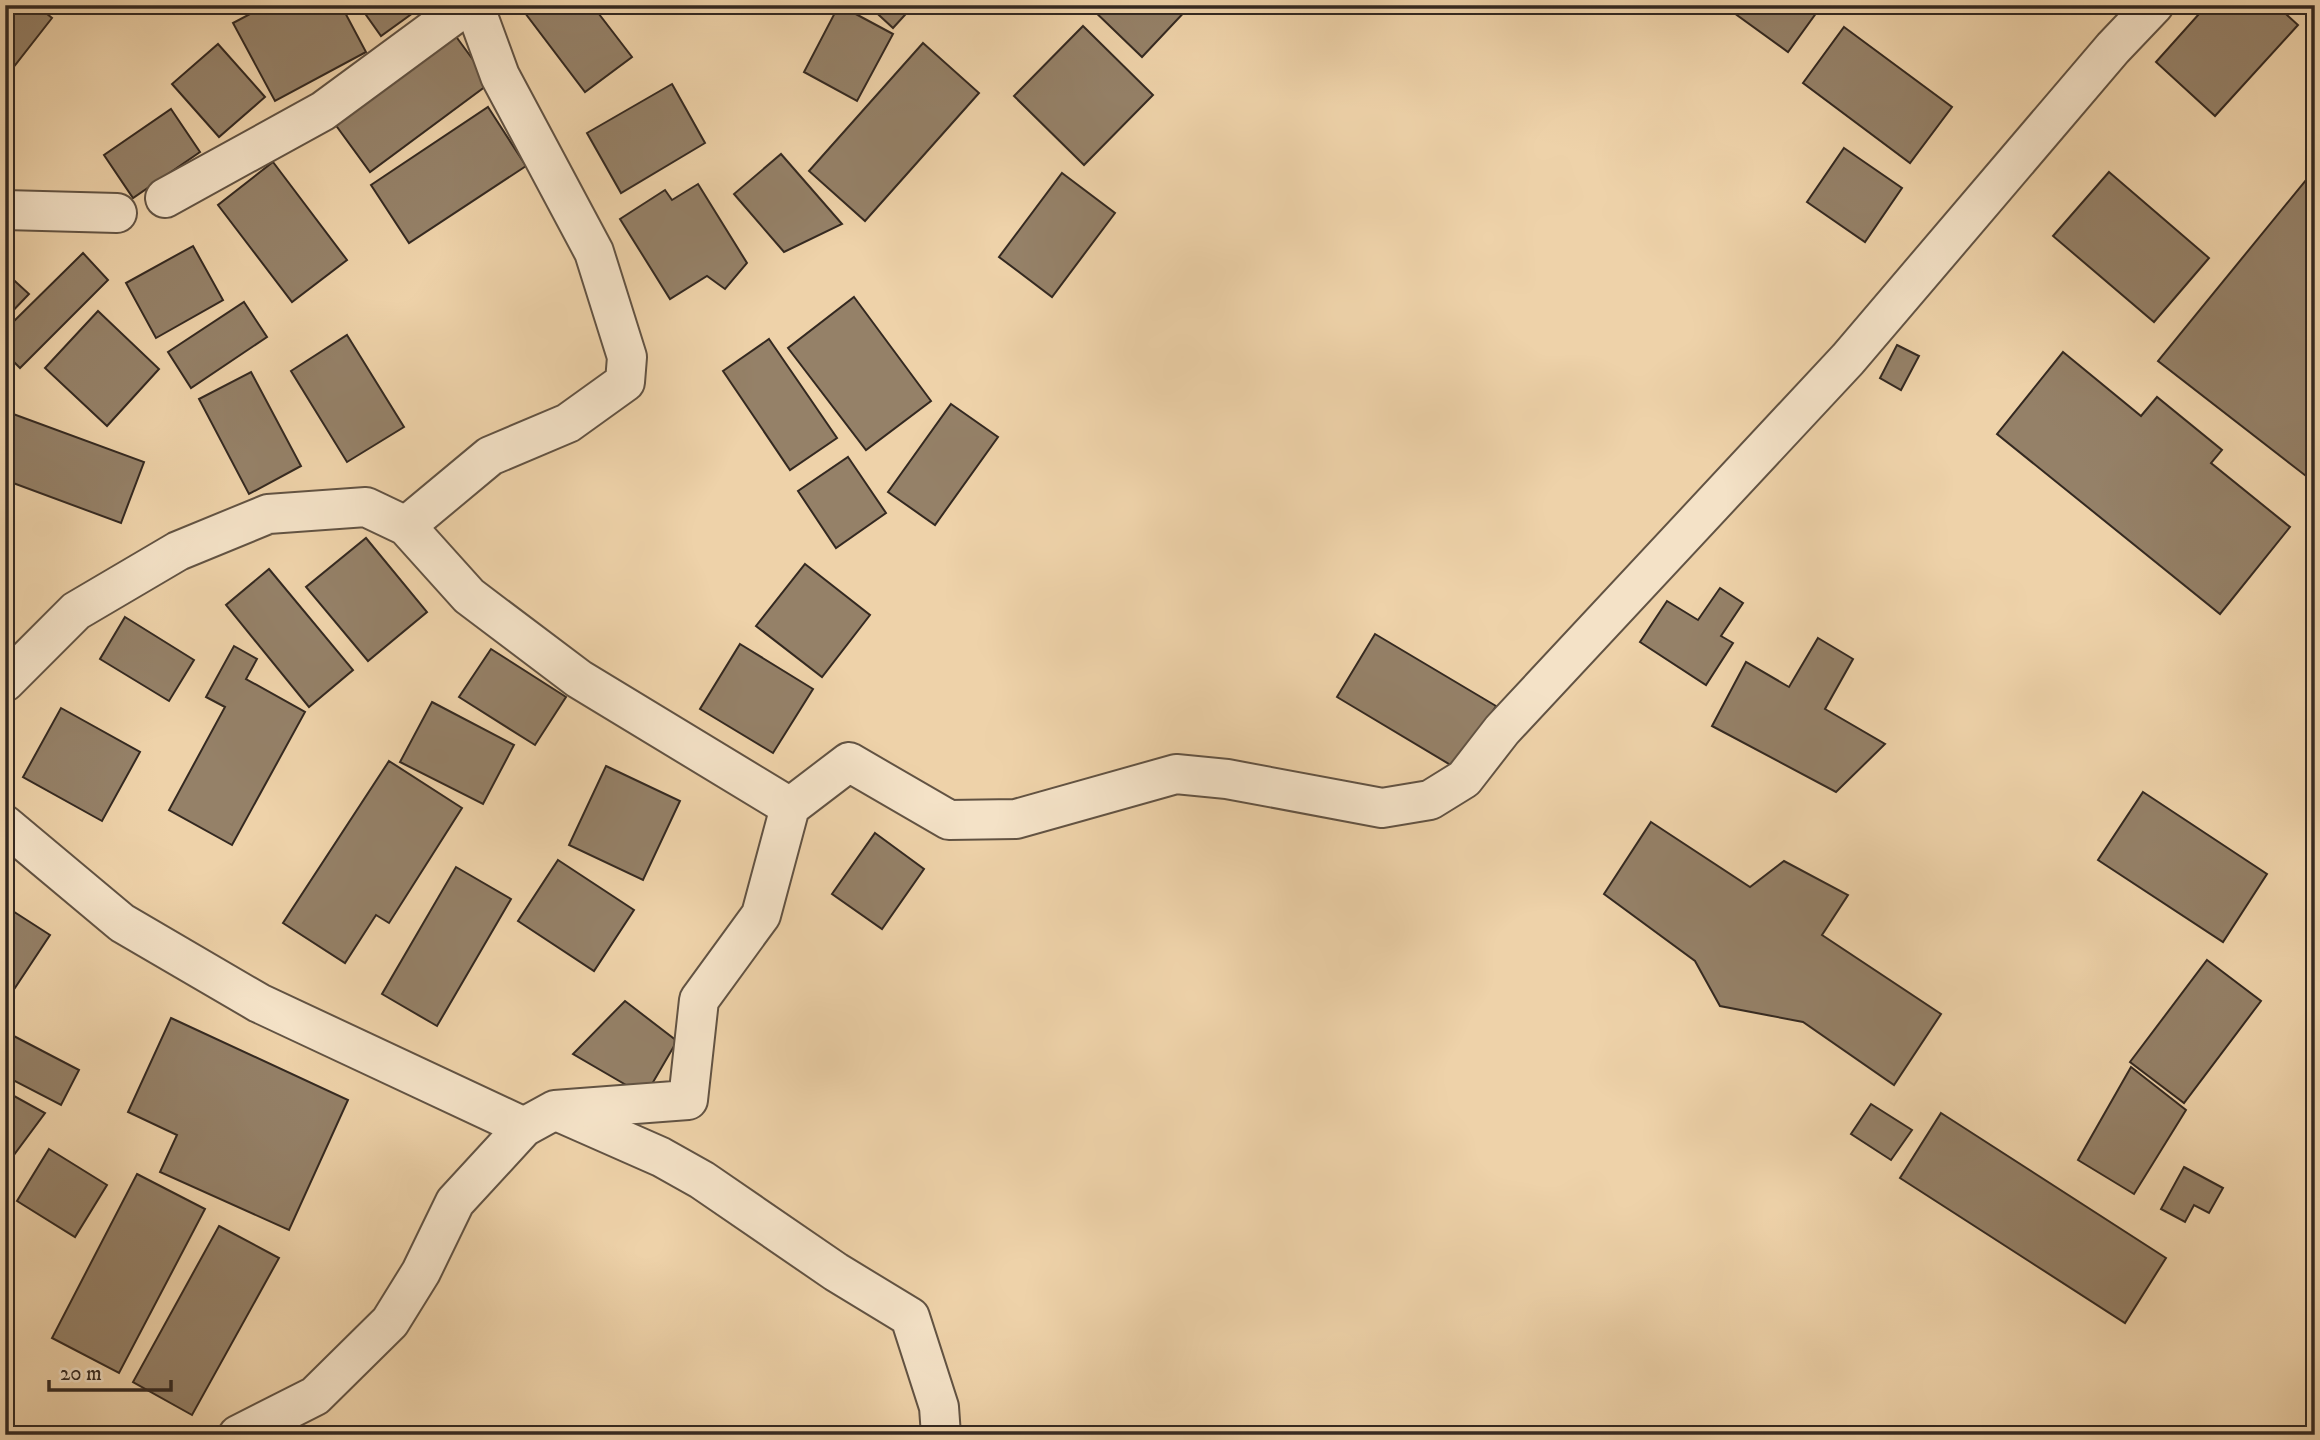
<svg xmlns="http://www.w3.org/2000/svg" width="2320" height="1440" viewBox="0 0 2320 1440" font-family="'IM FELL DW Pica',serif">
<rect width="100%" height="100%" fill="#eed2a9"/>
<filter id="stains"><feTurbulence type="fractalNoise" baseFrequency=".00286" numOctaves="4"/><feColorMatrix values="0 0 0 0 .2 0 0 0 0 .09 0 0 0 0 .02 0 0 0 .5 -.17"/></filter>
<radialGradient id="worn" r=".72"><stop offset=".6" stop-color="#630" stop-opacity="0"/><stop offset="1" stop-color="#630" stop-opacity=".3"/></radialGradient>
<g fill="#958168" stroke="#342921" stroke-width="2">
<polygon points="5,5 36,5 52,18 5,78"/>
<polygon points="267,5 341,5 366,52 275,101 233,23"/>
<polygon points="359,5 424,5 381,36"/>
<polygon points="519,5 592,5 632,57 585,92"/>
<polygon points="839,5 893,34 857,101 804,72"/>
<polygon points="868,5 914,5 893,28"/>
<polygon points="1088,5 1191,5 1142,57"/>
<polygon points="1723,5 1822,5 1788,52"/>
<polygon points="2207,5 2276,5 2298,25 2215,116 2156,62"/>
<polygon points="1083,26 1153,95 1084,165 1014,96"/>
<polygon points="1844,27 1952,107 1910,163 1803,83"/>
<polygon points="452,31 490,83 370,172 332,120"/>
<polygon points="923,43 979,93 865,221 809,171"/>
<polygon points="218,44 265,97 219,137 172,84"/>
<polygon points="672,84 705,143 621,193 587,133"/>
<polygon points="488,107 526,166 409,243 371,185"/>
<polygon points="171,109 200,152 133,198 104,155"/>
<polygon points="1844,148 1902,188 1865,242 1807,202"/>
<polygon points="781,154 842,224 784,252 734,194"/>
<polygon points="273,162 347,260 292,302 218,205"/>
<polygon points="2315,169 2315,466 2306,476 2158,361"/>
<polygon points="2109,172 2209,258 2154,322 2053,236"/>
<polygon points="1062,173 1115,213 1052,297 999,257"/>
<polygon points="698,184 747,263 725,289 707,276 670,299 620,219 665,190 672,200"/>
<polygon points="193,246 223,300 156,338 126,283"/>
<polygon points="83,253 108,280 20,368 5,353 5,330"/>
<polygon points="5,272 29,294 5,319"/>
<polygon points="854,297 931,401 866,450 788,348"/>
<polygon points="244,302 267,337 191,388 168,352"/>
<polygon points="98,311 159,369 107,426 45,368"/>
<polygon points="347,335 404,427 347,462 291,371"/>
<polygon points="769,339 837,438 790,470 723,371"/>
<polygon points="1897,345 1919,356 1901,390 1880,378"/>
<polygon points="2063,352 2141,416 2157,397 2222,450 2211,463 2290,527 2220,614 1997,434"/>
<polygon points="251,372 301,466 249,494 199,399"/>
<polygon points="951,404 998,437 935,525 888,492"/>
<polygon points="5,411 144,462 121,523 5,480"/>
<polygon points="848,457 886,513 836,548 798,491"/>
<polygon points="366,538 427,612 368,661 306,587"/>
<polygon points="805,564 870,615 822,677 756,626"/>
<polygon points="269,569 353,670 309,707 226,605"/>
<polygon points="1720,588 1743,603 1721,636 1733,643 1706,685 1640,642 1667,601 1698,620"/>
<polygon points="125,617 194,660 169,701 100,659"/>
<polygon points="1375,634 1496,706 1459,770 1337,697"/>
<polygon points="1818,638 1853,659 1825,709 1885,744 1836,792 1712,726 1746,662 1789,687"/>
<polygon points="740,644 813,689 773,753 700,709"/>
<polygon points="234,646 257,659 246,679 305,712 232,845 169,810 225,707 206,697"/>
<polygon points="491,649 566,697 535,745 459,697"/>
<polygon points="432,702 514,745 483,804 400,762"/>
<polygon points="61,708 140,752 102,821 23,777"/>
<polygon points="389,761 462,808 389,923 376,915 345,963 283,923"/>
<polygon points="606,766 680,801 643,880 569,845"/>
<polygon points="2143,792 2267,874 2223,942 2098,860"/>
<polygon points="1651,822 1750,887 1784,861 1848,895 1822,935 1941,1014 1894,1085 1803,1022 1720,1006 1695,961 1604,894"/>
<polygon points="875,833 924,869 882,929 832,894"/>
<polygon points="558,860 634,910 594,971 518,921"/>
<polygon points="456,867 511,899 437,1026 382,994"/>
<polygon points="5,906 50,935 5,1003"/>
<polygon points="2207,960 2261,1001 2184,1103 2130,1062"/>
<polygon points="625,1001 677,1041 645,1096 573,1054"/>
<polygon points="171,1018 348,1100 289,1230 160,1172 177,1135 128,1112"/>
<polygon points="8,1033 79,1070 61,1105 5,1076 5,1039"/>
<polygon points="2131,1067 2186,1110 2134,1194 2078,1160"/>
<polygon points="5,1091 45,1113 5,1167"/>
<polygon points="1871,1104 1912,1130 1891,1160 1851,1134"/>
<polygon points="1941,1113 2166,1258 2125,1323 1900,1178"/>
<polygon points="49,1149 107,1185 75,1237 17,1201"/>
<polygon points="2184,1167 2223,1188 2209,1213 2194,1205 2185,1222 2161,1209"/>
<polygon points="137,1174 205,1209 119,1373 52,1338"/>
<polygon points="219,1226 279,1258 192,1415 133,1382"/>
</g>
<g fill="none" stroke-linecap="round" stroke-linejoin="round">
<g stroke="#625343" stroke-width="42">
<g id="street">
<polyline points="165,198 323,111 467,5"/>
<polyline points="5,210 117,213"/>
<polyline points="406,526 490,456 568,423 625,382 627,357 594,252 500,76 474,5"/>
<polyline points="5,682 76,611 178,551 268,514 366,507 406,526 469,596 579,679 790,807"/>
<polyline points="5,825 122,923 259,1003 524,1127"/>
<polyline points="559,1112 661,1157 702,1180 836,1272 910,1317 939,1407 941,1435"/>
<polyline points="238,1435 315,1396 390,1322 421,1272 455,1202 524,1127 555,1110 688,1100 699,1000 761,915 790,807 849,762 949,820 1016,819 1176,774 1227,779 1382,808 1430,800 1464,779 1502,730 1848,359 2113,48 2154,5"/>
</g>
</g>
<use href="#street" stroke="#f4e2c7" stroke-width="38"/>
</g>
<rect width="2320" height="1440" fill="none" stroke="#eed2a9" stroke-width="28"/>
<rect x="7" y="7" width="2306" height="1426" fill="none" stroke="#342921" stroke-width="3.5"/>
<rect x="14" y="14" width="2292" height="1412" fill="none" stroke="#342921" stroke-width="2"/>
<path d="M49 1380v10h122v-10" fill="none" stroke="#342921" stroke-width="3.5"/>
<text x="60" y="1380" font-size="21" fill="#342921" stroke="#f4e2c7" stroke-width="5" paint-order="stroke">20 m</text>
<rect width="100%" height="100%" filter="url(#stains)"/>
<rect width="100%" height="100%" fill="url(#worn)"/>
</svg>
